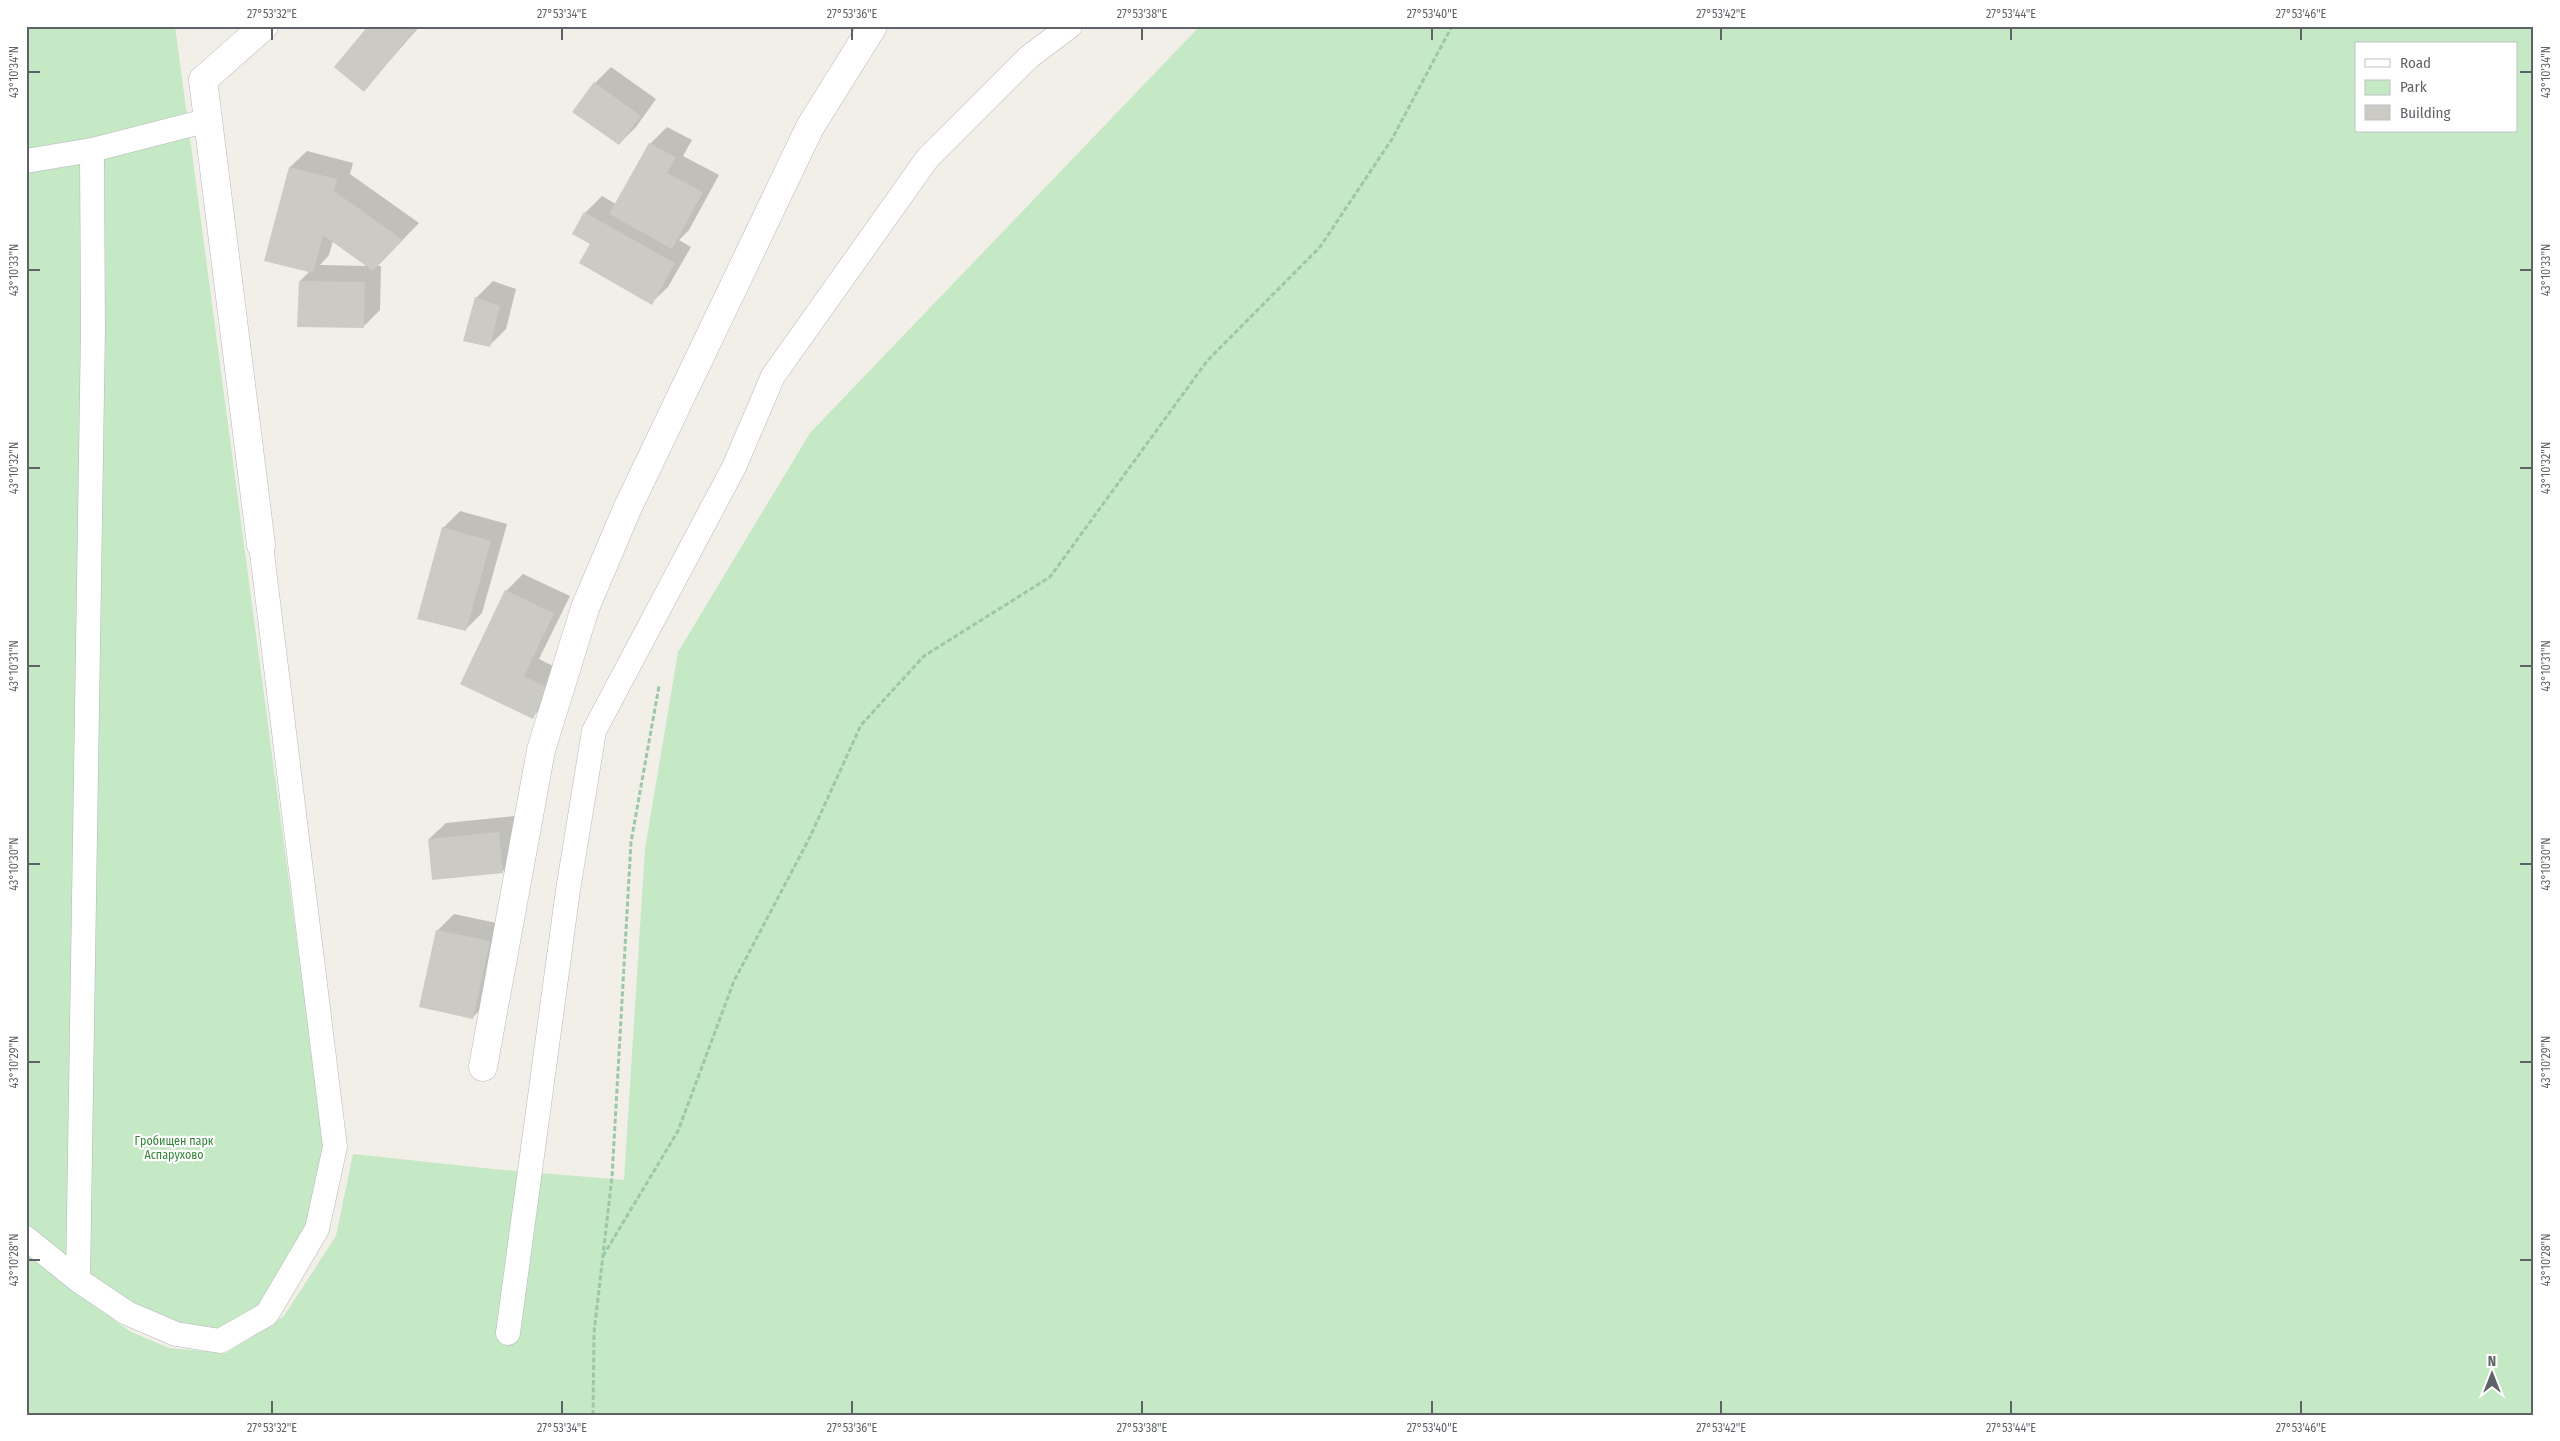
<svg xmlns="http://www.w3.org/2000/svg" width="2560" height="1441" viewBox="0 0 2560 1441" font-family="'Fira Sans Condensed',sans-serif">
<rect width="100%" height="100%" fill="#f1efe8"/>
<g fill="#c5e8c5" fill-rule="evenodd">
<polygon points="26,26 175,26 325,1153 309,1233 261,1308 215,1333 177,1324 127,1304 26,1223"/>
<path d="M1200,26H2534V1415H26V1251L129,1331L169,1348L226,1353L284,1316L336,1236L353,1154L493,1169L624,1180L645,849L678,652L810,433ZM2356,44H2516V131H2356Z"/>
</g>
<g fill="#0003" fill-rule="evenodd">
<polygon points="370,26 420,26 364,90"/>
<polygon points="611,67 656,99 636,127 619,144 595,83"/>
<polygon points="667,127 692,140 683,156 719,175 689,230 679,240 691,247 668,287 651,303 592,243 585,213 602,196 616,204 650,144"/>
<path d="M307,151L353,163L350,174L419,223L377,266H381L380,310L363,327L300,281L310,271L265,260L290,167ZM333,241L367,266L320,265L329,255Z"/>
<polygon points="493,281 516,289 506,329 489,346 476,298"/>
<polygon points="460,511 507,524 482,613 465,630 443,528"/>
<polygon points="523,574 570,596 539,659 563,671 549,701 532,717 506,591"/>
<polygon points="515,816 519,855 502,872 429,839 446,823"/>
<polygon points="454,914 506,925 489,1001 472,1018 437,931"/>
</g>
<g fill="#cccac5">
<polygon points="368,26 418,26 364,92 334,67"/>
<polygon points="594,82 641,116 619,145 572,112"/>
<polygon points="649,143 676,157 667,173 703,192 672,249 609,214"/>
<polygon points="289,167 337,179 334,191 403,240 373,271 323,235 313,273 264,261"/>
<polygon points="584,212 675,263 652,305 579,263 590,244 572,234"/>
<polygon points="299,281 365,282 364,328 297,327"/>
<polygon points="475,297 500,306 490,347 463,341"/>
<polygon points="442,527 491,541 466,631 417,619"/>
<polygon points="505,590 554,613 524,676 548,688 533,719 460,684"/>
<polygon points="499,832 503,873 432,880 428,839"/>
<polygon points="436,930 490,941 473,1019 419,1007"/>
</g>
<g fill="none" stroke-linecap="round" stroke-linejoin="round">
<g stroke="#b5b8bc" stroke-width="25">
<g id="service">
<polyline points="26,161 92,150"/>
<polyline points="26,1238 78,1280 127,1313 176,1334 220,1341 267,1314 317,1229 335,1147 261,545"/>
<polyline points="78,1280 93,329 92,150 209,120"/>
<polyline points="508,1333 568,890 594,731 734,467 773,376 927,159 1029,57 1070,26"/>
</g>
</g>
<g stroke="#b5b8bc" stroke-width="29">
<g id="minor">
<polyline points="261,545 203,80 264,26"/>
<polyline points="483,1067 541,750 585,608 628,507 810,127 873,26"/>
</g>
</g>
<g stroke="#9cc7a9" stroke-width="3" stroke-dasharray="5 2.5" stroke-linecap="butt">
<polyline points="603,1256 678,1131 734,981 809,839 861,725 924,656 1050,577 1207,361 1320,247 1392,139 1452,26"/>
<polyline points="593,1415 594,1333 612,1177 631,842 659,686"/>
</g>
<use href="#service" stroke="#fff" stroke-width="24"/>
<use href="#minor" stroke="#fff" stroke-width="28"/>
</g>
<path fill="none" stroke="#5f6368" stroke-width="2" d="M272,28V40M562,28V40M852,28V40M1142,28V40M1432,28V40M1721,28V40M2011,28V40M2301,28V40M28,72H40M2520,72H2532M28,270H40M2520,270H2532M28,468H40M2520,468H2532M28,666H40M2520,666H2532M28,864H40M2520,864H2532M28,1062H40M2520,1062H2532M28,1260H40M2520,1260H2532M272,1401V1414M562,1401V1414M852,1401V1414M1142,1401V1414M1432,1401V1414M1721,1401V1414M2011,1401V1414M2301,1401V1414"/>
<g text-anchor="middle" stroke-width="4.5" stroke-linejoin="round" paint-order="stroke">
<g font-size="12" fill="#348238" stroke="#fff">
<text x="174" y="1145">Гробищен парк<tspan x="174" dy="14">Аспарухово</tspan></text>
</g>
</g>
<rect width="2560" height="1441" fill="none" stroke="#ffffff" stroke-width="55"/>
<rect x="2355" y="42" width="162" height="90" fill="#ffffff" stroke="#bfc1c3"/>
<rect x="2365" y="59" width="25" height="8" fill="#ffffff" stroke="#bfc1c3"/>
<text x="2400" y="68" font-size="15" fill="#5f6368">Road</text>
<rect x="2365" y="80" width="25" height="15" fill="#c5e8c5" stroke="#bfc1c3"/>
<text x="2400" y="92" font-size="15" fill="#5f6368">Park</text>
<rect x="2365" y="105" width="25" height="15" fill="#cccac5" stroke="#bfc1c3"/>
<text x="2400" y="118" font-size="15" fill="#5f6368">Building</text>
<g transform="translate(2492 1374)" stroke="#ffffff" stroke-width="4" paint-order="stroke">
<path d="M0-4L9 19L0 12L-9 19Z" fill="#5f6368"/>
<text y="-8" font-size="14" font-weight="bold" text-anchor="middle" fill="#5f6368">N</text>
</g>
<rect x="28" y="28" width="2504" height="1386" fill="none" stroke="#5f6368" stroke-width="2"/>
<g font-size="12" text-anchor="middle" fill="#5f6368">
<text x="272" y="18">27°53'32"E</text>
<text x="562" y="18">27°53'34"E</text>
<text x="852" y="18">27°53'36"E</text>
<text x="1142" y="18">27°53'38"E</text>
<text x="1432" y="18">27°53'40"E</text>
<text x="1721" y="18">27°53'42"E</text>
<text x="2011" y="18">27°53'44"E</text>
<text x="2301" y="18">27°53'46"E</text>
<text transform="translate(14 72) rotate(-90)" y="4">43°10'34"N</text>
<text transform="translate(2546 72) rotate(-90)" y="4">43°10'34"N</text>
<text transform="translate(14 270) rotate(-90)" y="4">43°10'33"N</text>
<text transform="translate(2546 270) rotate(-90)" y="4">43°10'33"N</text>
<text transform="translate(14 468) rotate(-90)" y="4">43°10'32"N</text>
<text transform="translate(2546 468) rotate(-90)" y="4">43°10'32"N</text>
<text transform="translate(14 666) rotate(-90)" y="4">43°10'31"N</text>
<text transform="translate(2546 666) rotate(-90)" y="4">43°10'31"N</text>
<text transform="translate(14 864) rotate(-90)" y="4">43°10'30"N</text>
<text transform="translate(2546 864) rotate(-90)" y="4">43°10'30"N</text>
<text transform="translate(14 1062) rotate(-90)" y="4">43°10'29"N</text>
<text transform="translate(2546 1062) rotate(-90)" y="4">43°10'29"N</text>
<text transform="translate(14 1260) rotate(-90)" y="4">43°10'28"N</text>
<text transform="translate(2546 1260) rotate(-90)" y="4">43°10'28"N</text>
<text x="272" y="1432">27°53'32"E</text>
<text x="562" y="1432">27°53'34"E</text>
<text x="852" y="1432">27°53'36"E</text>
<text x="1142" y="1432">27°53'38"E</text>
<text x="1432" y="1432">27°53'40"E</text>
<text x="1721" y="1432">27°53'42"E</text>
<text x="2011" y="1432">27°53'44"E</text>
<text x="2301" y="1432">27°53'46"E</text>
</g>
</svg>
